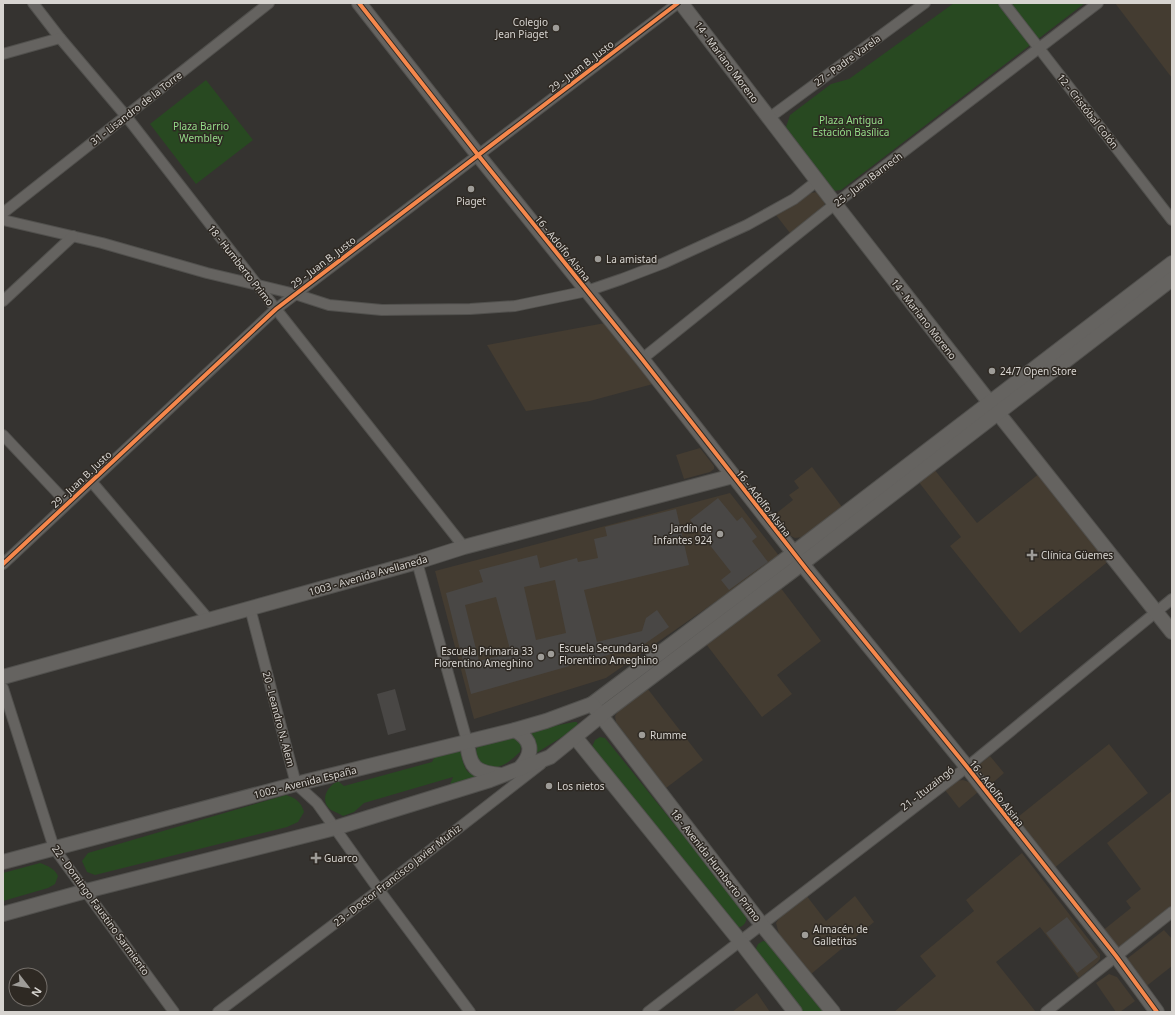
<svg xmlns="http://www.w3.org/2000/svg" width="1175" height="1015" viewBox="0 0 1175 1015" font-family="'Noto Sans',sans-serif">
<rect width="100%" height="100%" fill="#353330"/>
<g fill="#443c31">
<polygon points="1115,3 1172,3 1172,78"/>
<polygon points="816,192 819,194 825,201 824,207 790,233 776,215 807,194"/>
<polygon points="605,323 653,384 590,401 526,411 487,345"/>
<polygon points="700,448 714,466 714,469 710,472 684,479 676,455"/>
<polygon points="812,467 842,507 804,537 795,538 787,534 773,516 793,500 789,495 799,488 794,481"/>
<polygon points="934,469 977,523 1040,473 1110,560 1020,633 950,546 961,537 918,481"/>
<polygon points="730,493 780,557 606,678 474,719 435,571"/>
<polygon points="780,587 821,641 777,675 792,694 762,717 706,644"/>
<polygon points="647,688 703,760 666,788 616,722 615,716 620,709"/>
<polygon points="1109,744 1148,793 1053,869 1014,820"/>
<polygon points="990,756 1004,773 989,786 978,772 980,764"/>
<polygon points="963,780 969,782 978,792 959,808 945,790 956,781"/>
<polygon points="1172,791 1172,906 1121,946 1116,946 1101,932 1131,908 1126,901 1141,889 1107,843"/>
<polygon points="1022,853 1100,954 1100,959 1097,963 1079,978 1040,927 996,962 1036,1012 894,1012 936,976 920,956 974,911 966,900"/>
<polygon points="806,895 826,921 855,896 874,922 811,974 779,934 776,923 781,915"/>
<polygon points="1164,930 1172,939 1172,966 1144,988 1126,962 1128,958"/>
<polygon points="1109,974 1117,977 1135,1001 1120,1012 1116,1012 1096,983"/>
<polygon points="757,993 770,1012 732,1012"/>
</g>
<g fill="#284921">
<polygon points="954,3 1085,3 841,190 833,191 786,127 790,115 831,84 849,79"/>
<polygon points="206,80 253,140 196,184 150,124"/>
<polygon points="574,722 577,722 578,725 576,728 535,754 535,743 529,731"/>
<path d="M515,734L521,745L520,752C509,762 505,766 489,769L479,762L475,754L478,744Z"/>
<path d="M600,737L605,738L745,912C749,921 744,928 734,928L591,749L595,740Z"/>
<path d="M457,747C464,755 461,764 468,772C471,774 476,776 480,778L449,787L453,777L364,803L354,812L343,816C340,814 335,812 331,810C319,801 327,786 338,781L344,786L432,762L438,751Z"/>
<path d="M286,795C296,798 301,802 304,812L298,822L287,827L95,875L87,872L82,861L88,853Z"/>
<path d="M40,863C48,866 54,868 58,876L55,884L48,888L3,901V873Z"/>
<polygon points="763,941 768,942 825,1012 801,1012 754,953 758,944"/>
</g>
<g fill="#494745" fill-rule="evenodd">
<polygon points="718,498 737,521 742,517 757,537 752,541 768,562 729,590 721,580 731,572 690,520"/>
<path d="M676,509L689,565L584,590L597,642L642,631L646,618L657,610L669,627L643,645L471,694L446,593L483,582L479,570L537,555L540,568L577,558L578,562L598,558L594,539L607,536L605,527ZM555,580L566,633L536,640L524,587ZM496,597L511,653L479,661L465,605Z"/>
<polygon points="395,689 406,730 388,735 377,694"/>
<polygon points="1067,917 1098,957 1077,973 1046,933"/>
</g>
<g fill="none" stroke-linecap="round" stroke-linejoin="round">
<g stroke="#51504d" stroke-width="12">
<g id="street">
<polyline points="33,3 60,38 126,116 276,309 464,547"/>
<polyline points="1004,3 1172,220"/>
<polyline points="3,54 60,38"/>
<polyline points="769,118 925,3"/>
<polyline points="3,213 269,3"/>
<polyline points="3,220 102,243 207,273 295,294 329,305 382,310 470,309 515,306 587,291 622,279 664,263 747,225 794,199 817,181"/>
<polyline points="3,301 73,236"/>
<polyline points="642,359 835,204 1098,3"/>
<polyline points="3,435 67,503"/>
<polyline points="91,481 209,620"/>
<polyline points="417,562 467,741"/>
<polyline points="3,564 276,309 678,3"/>
<polyline points="250,608 296,784 317,803 379,890 470,1012"/>
<polyline points="3,688 54,848 174,1012"/>
<polyline points="218,1012 379,890 541,764"/>
<polyline points="648,1012 967,767 1172,599"/>
<polyline points="1046,1012 1172,912"/>
</g>
</g>
<g stroke="#51504d" stroke-width="16">
<g id="secondary">
<polyline points="359,3 478,155 642,359 807,570 967,767 1116,956 1157,1012"/>
<polyline points="681,3 835,204 990,403 1172,632"/>
<polyline points="3,677 417,562 464,547 733,476"/>
<polyline points="592,704 783,561 1172,263"/>
<path d="M515,730C532,740 534,752 521,767"/>
<polyline points="575,737 740,941 795,1012"/>
<path d="M467,741C469,767 475,773 501,775"/>
<polyline points="3,862 296,784 515,730 546,721 592,704 762,925 833,1012"/>
<polyline points="3,914 86,891 335,828 490,780 550,757 609,709 791,572 1172,279"/>
</g>
</g>
<use href="#street" stroke="#656360" stroke-width="10"/>
<use href="#secondary" stroke="#656360" stroke-width="14"/>
<g stroke="#2e2923" stroke-width="6">
<g id="cycleway">
<polyline points="359,3 478,155 642,359 807,570 967,767 1116,956 1157,1012"/>
<polyline points="3,564 276,309 678,3"/>
</g>
</g>
<use href="#cycleway" stroke="#f5874c" stroke-width="4"/>
</g>
<g fill="#9e9c98" stroke="#2e2923" stroke-width="1.5">
<circle cx="556" cy="28" r="4"/>
<circle cx="471" cy="189" r="4"/>
<circle cx="598" cy="259" r="4"/>
<circle cx="992" cy="371" r="4"/>
<circle cx="720" cy="534" r="4"/>
<path d="M1030 549h4v4h4v4h-4v4h-4v-4h-4v-4h4z"/>
<circle cx="551" cy="654" r="4"/>
<circle cx="541" cy="657" r="4"/>
<circle cx="642" cy="735" r="4"/>
<circle cx="549" cy="786" r="4"/>
<path d="M314 852h4v4h4v4h-4v4h-4v-4h-4v-4h4z"/>
<circle cx="805" cy="935" r="4"/>
</g>
<g text-anchor="middle" stroke-width="3" stroke-linejoin="round" paint-order="stroke">
<g font-size="10" fill="#d7d4d0" stroke="#2e2923" text-anchor="start">
<text x="548" y="26" text-anchor="end">Colegio<tspan x="548" dy="12">Jean Piaget</tspan></text>
<text x="471" y="205" text-anchor="middle">Piaget</text>
<text x="606" y="263">La amistad</text>
<text x="1000" y="375">24/7 Open Store</text>
<text x="712" y="532" text-anchor="end">Jardín de<tspan x="712" dy="12">Infantes 924</tspan></text>
<text x="1041" y="559">Clínica Güemes</text>
<text x="559" y="652">Escuela Secundaria 9<tspan x="559" dy="12">Florentino Ameghino</tspan></text>
<text x="533" y="655" text-anchor="end">Escuela Primaria 33<tspan x="533" dy="12">Florentino Ameghino</tspan></text>
<text x="650" y="739">Rumme</text>
<text x="557" y="790">Los nietos</text>
<text x="324" y="862">Guarco</text>
<text x="813" y="933">Almacén de<tspan x="813" dy="12">Galletitas</tspan></text>
</g>
<g font-size="10" fill="#d7d4d0" stroke="#2e2923">
<text transform="translate(847 60) rotate(-36)" y="4">27 - Padre Varela</text>
<text transform="translate(727 62) rotate(53)" y="4">14 - Mariano Moreno</text>
<text transform="translate(581 66) rotate(-37)" y="4">29 - Juan B. Justo</text>
<text transform="translate(136 108) rotate(-38)" y="4">31 - Lisandro de la Torre</text>
<text transform="translate(1088 111) rotate(52)" y="4">12 - Cristóbal Colón</text>
<text transform="translate(868 179) rotate(-37)" y="4">25 - Juan Barnech</text>
<text transform="translate(563 248) rotate(51)" y="4">16 - Adolfo Alsina</text>
<text transform="translate(323 262) rotate(-37)" y="4">29 - Juan B. Justo</text>
<text transform="translate(241 265) rotate(52)" y="4">18 - Humberto Primo</text>
<text transform="translate(924 319) rotate(52)" y="4">14 - Mariano Moreno</text>
<text transform="translate(81 479) rotate(-43)" y="4">29 - Juan B. Justo</text>
<text transform="translate(764 503) rotate(52)" y="4">16 - Adolfo Alsina</text>
<text transform="translate(368 575) rotate(-16)" y="4">1003 - Avenida Avellaneda</text>
<text transform="translate(279 719) rotate(75)" y="4">20 - Leandro N. Alem</text>
<text transform="translate(305 782) rotate(-14)" y="4">1002 - Avenida España</text>
<text transform="translate(927 788) rotate(-38)" y="4">21 - Ituzaingó</text>
<text transform="translate(997 793) rotate(52)" y="4">16 - Adolfo Alsina</text>
<text transform="translate(716 865) rotate(52)" y="4">18 - Avenida Humberto Primo</text>
<text transform="translate(397 875) rotate(-38)" y="4">23 - Doctor Francisco Javier Muñiz</text>
<text transform="translate(101 910) rotate(54)" y="4">22 - Domingo Faustino Sarmiento</text>
</g>
<g font-size="10" fill="#94dc88" stroke="#2e2923">
<text x="851" y="124">Plaza Antigua<tspan x="851" dy="12">Estación Basílica</tspan></text>
<text x="201" y="130">Plaza Barrio<tspan x="201" dy="12">Wembley</tspan></text>
</g>
</g>
<rect width="1175" height="1015" fill="none" stroke="#d7d4d0" stroke-width="8"/>
<g transform="translate(28 987) rotate(121)"><circle r="19" fill="#2e2923" stroke="#726d68"/>
<path d="M0-3L7 15L0 10L-7 15Z" fill="#9e9c98"/>
<text y="-6" font-size="11" font-weight="bold" text-anchor="middle" fill="#d7d4d0">N</text>
</g>
</svg>
